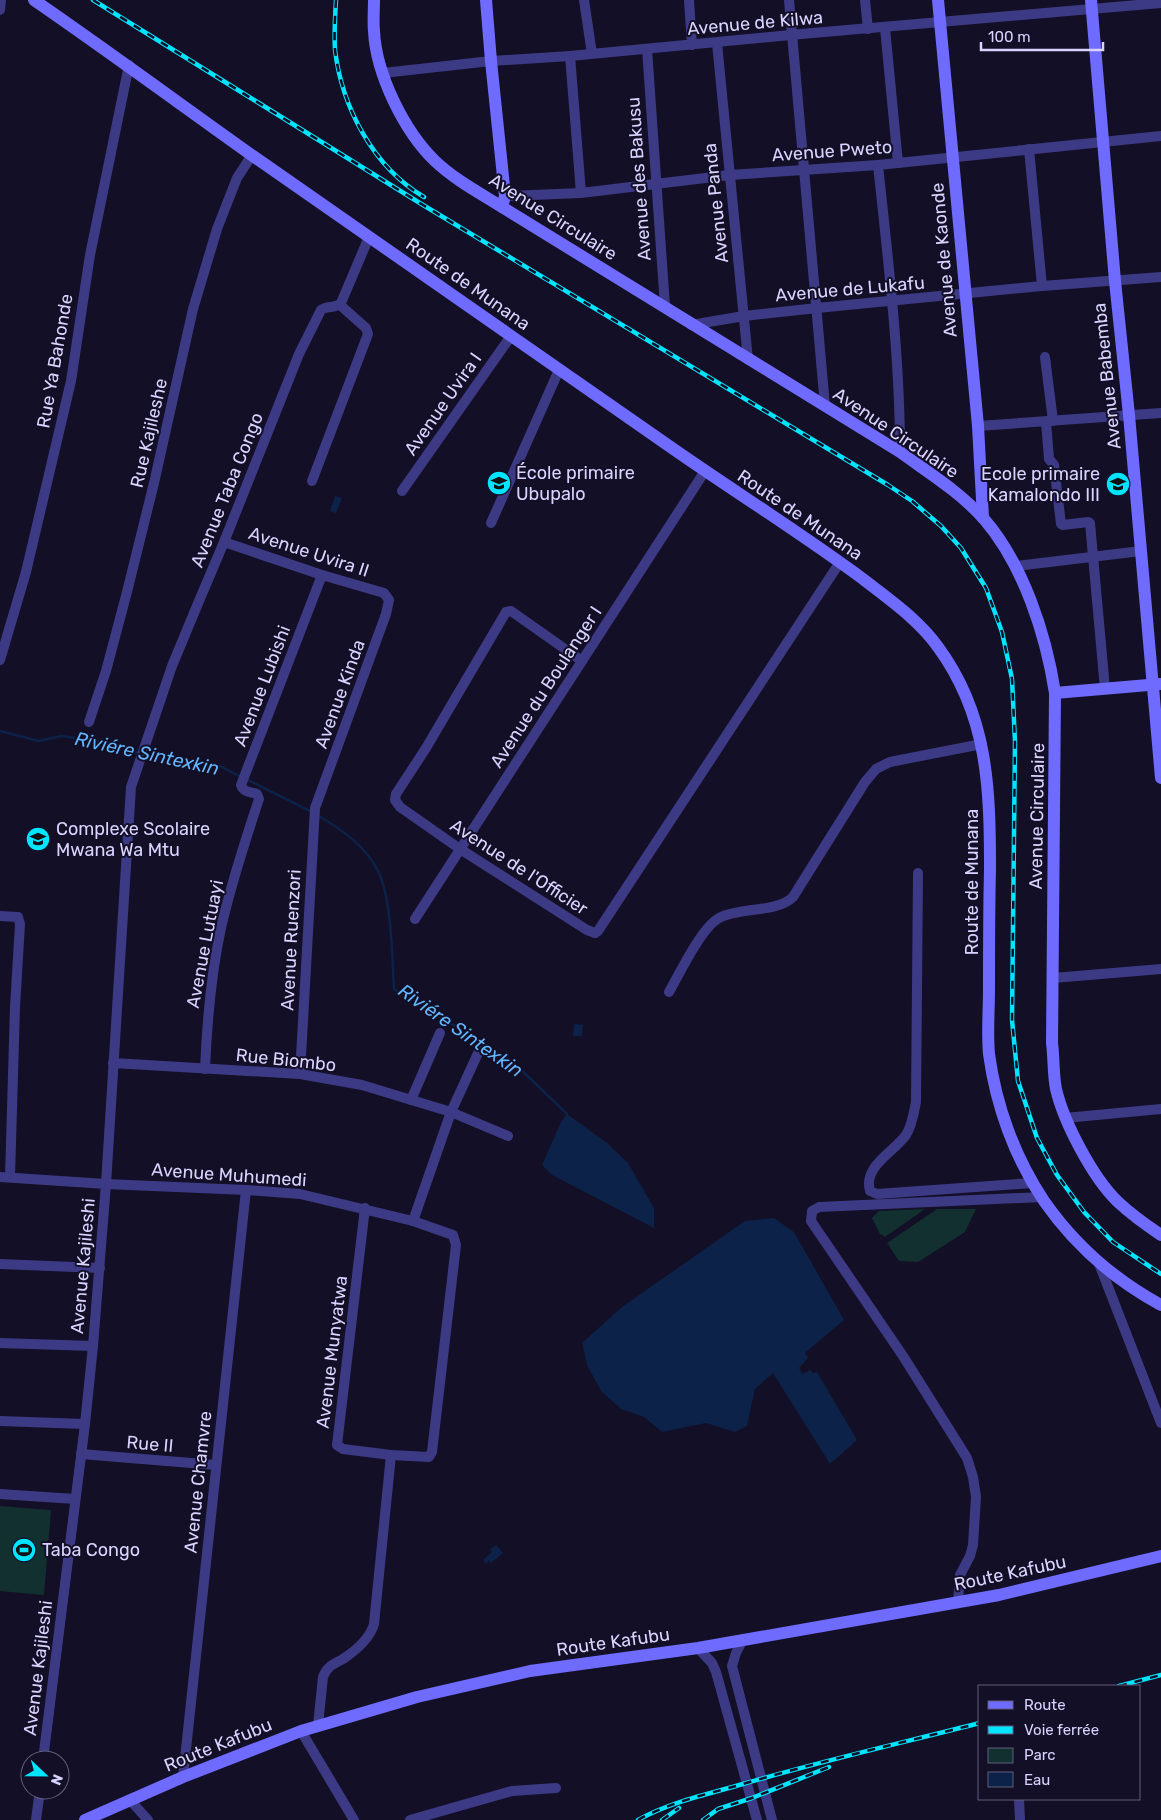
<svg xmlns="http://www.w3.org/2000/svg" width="1161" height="1820" viewBox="0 0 1161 1820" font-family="Rubik,sans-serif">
<rect width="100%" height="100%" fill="#130f26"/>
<g fill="#12302f">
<polygon points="925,1209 885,1237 880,1234 872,1218 879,1211"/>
<polygon points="937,1209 976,1209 965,1232 918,1262 899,1261 887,1243"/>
<polygon points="0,1506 51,1510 44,1595 0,1591"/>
</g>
<g fill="#0c2248">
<polygon points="335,496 342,498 336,513 330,511"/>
<polygon points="574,1024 583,1025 582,1036 573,1036"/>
<polygon points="567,1114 607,1143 628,1163 654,1208 654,1228 552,1175 542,1165 561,1122"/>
<polygon points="774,1218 794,1232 844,1320 805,1353 808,1358 799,1368 803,1374 810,1370 813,1373 817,1372 857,1440 830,1464 773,1373 755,1389 747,1426 735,1432 706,1423 662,1432 644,1417 621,1409 601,1391 587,1365 582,1343 622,1307 745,1221"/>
<polygon points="496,1545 503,1553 491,1563 489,1560 486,1564 483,1560 492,1552 490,1549"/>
</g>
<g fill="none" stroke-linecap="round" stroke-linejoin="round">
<g stroke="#0c2248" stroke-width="2.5">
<polyline points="0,731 39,741 61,736 115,743 140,754"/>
<polyline points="145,757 214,763 241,777"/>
<polyline points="246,779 312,812"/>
<path d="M317,815C341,829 366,846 378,871C392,899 392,957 394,989L512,1061L567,1114"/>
</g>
<g stroke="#3d3a85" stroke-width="10">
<polyline points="584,0 592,54"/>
<polyline points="689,0 692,45"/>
<polyline points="789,0 825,406"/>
<polyline points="865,0 868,29"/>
<polyline points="0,10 1,0"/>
<polyline points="885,28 898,163"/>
<polyline points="717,43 748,360"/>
<polyline points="647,49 665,306"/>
<polyline points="570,56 581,193"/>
<polyline points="383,73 491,61 570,56 801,34 1161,3"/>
<polyline points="1029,149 1042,286"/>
<path d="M878,165C888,260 900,357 900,452"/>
<polyline points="505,196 581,193 730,175 878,165 1161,136"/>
<polyline points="691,325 744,316 817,308 1042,286 1161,277"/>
<polyline points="1045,357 1053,421"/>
<polyline points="1046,422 1049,459 1054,465 1061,524 1063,525 1088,522 1090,523 1105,689"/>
<polyline points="978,426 1161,413"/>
<polyline points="312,481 368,334 366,328 340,305"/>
<polyline points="402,491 511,336"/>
<polyline points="491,523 559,370"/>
<polyline points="224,542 322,575 384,593 389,600 386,614 315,808 300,1074"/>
<polyline points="1016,566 1141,551"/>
<polyline points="0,660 26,572 71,381 90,255 129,65"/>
<polyline points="582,661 511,611 506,612 426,748 396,794 395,800 400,807 460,849 587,930 595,933 598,931 840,562"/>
<polyline points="89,722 106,671 127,592 154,483 193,309 217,229 237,178 252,155"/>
<path d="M918,873L916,1102C914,1112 912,1126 906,1135C893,1153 863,1166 870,1191L877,1194L1032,1183"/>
<polyline points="0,916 18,917 20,924 15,1007 10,1177"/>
<polyline points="415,919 705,471"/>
<polyline points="1053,978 1161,969"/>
<path d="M669,992C680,973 701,928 719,918C740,907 777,913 793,897L865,782L876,769L890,762L982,744"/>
<polyline points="479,1051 451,1112 508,1136"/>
<polyline points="113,1063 300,1074 362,1085 451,1112 413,1221"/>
<path d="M205,1069C207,1022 211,974 221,928C231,884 245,841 259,799L257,794C250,792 243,792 241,785L322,575"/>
<polyline points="411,1100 440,1033"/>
<polyline points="1065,1118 1161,1109"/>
<polyline points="0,1177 106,1184 246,1190 300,1194 413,1221 453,1235 456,1245 432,1452 429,1457 391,1455 343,1449 337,1445 365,1208"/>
<polyline points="1098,1261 1161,1423"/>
<polyline points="0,1264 100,1268"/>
<polyline points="0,1343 93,1346"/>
<polyline points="0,1421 85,1424"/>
<polyline points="81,1454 216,1465"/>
<polyline points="0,1494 75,1499"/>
<polyline points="958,1602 960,1575 970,1556 973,1545 976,1497 973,1477 967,1458 903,1356 811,1221 812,1211 819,1207 1042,1197"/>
<polyline points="743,1639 736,1653 732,1666 772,1820"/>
<polyline points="698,1648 712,1663 716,1672 757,1820"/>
<path d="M318,1725L323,1677C327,1666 334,1664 343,1659C355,1651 370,1638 374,1624L391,1455"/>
<polyline points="301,1731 354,1820"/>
<path d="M43,1760L85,1424L93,1346L106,1184L131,787L172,666L199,601L224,542L299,354L321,310C327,305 336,309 341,303L369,237"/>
<polyline points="183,1777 246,1190"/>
<polyline points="1019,1799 1020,1820"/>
<polyline points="130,1800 148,1820"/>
<polyline points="36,1820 40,1790"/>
<polyline points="410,1820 512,1791 556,1788"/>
</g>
<g stroke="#6f6bff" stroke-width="12">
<path d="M34,0C108,51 180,104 253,156C392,254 532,351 672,448C735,492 801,533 863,579C890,600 919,620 938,647C988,715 990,788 990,869C989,909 989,949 989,990C989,1011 987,1033 989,1054C996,1106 1015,1158 1044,1201C1074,1244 1115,1280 1161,1305"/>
<path d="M374,0C374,10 373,21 374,31C376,74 404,131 435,161C455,180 480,193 502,207L900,452C929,473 960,492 984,519C1023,564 1046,634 1055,693L1052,1043C1054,1058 1053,1074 1056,1089C1064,1123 1093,1178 1118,1202C1132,1215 1146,1225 1161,1235"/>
<polyline points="486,0 491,61 505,196 502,207"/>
<polyline points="938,0 978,426 983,518"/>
<polyline points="1091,0 1115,281 1129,415 1161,778"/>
<polyline points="1055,693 1160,684"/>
<polyline points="85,1820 183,1777 301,1731 417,1697 530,1671 698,1648 999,1595 1161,1556"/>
</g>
<g stroke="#00e5ff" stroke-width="4.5">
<g id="rail">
<polyline points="93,0 423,205 888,485 912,501 941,526 961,548 986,588 1002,632 1012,679 1015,742 1012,1020 1018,1081 1037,1138 1057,1175 1084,1212 1113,1242 1161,1274"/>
<path d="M336,0C335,16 334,34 335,50C342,107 373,167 424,197"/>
<polyline points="1119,1686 1161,1675"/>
<path d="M638,1820C670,1802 708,1794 743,1784C821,1761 901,1743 980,1723"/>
<polyline points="662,1820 679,1808"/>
<polyline points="703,1820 718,1809 752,1798 829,1767"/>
</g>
</g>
<use href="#rail" stroke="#130f26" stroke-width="2.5" stroke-dasharray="8" stroke-linecap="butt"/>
</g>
<defs>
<g id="school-disc" transform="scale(1.25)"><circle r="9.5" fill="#00e5ff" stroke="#130f26"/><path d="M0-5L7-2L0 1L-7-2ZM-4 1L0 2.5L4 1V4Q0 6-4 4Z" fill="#111"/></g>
<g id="stadium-disc" transform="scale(1.25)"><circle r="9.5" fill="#00e5ff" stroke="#130f26"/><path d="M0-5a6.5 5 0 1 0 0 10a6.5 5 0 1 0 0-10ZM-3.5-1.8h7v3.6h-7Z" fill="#111"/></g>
</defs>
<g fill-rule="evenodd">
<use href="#school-disc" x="499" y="483"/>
<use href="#school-disc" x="1118" y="484"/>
<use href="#school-disc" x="38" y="839"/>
<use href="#stadium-disc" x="24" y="1550"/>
</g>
<g text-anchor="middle" stroke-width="4" stroke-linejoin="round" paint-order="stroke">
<g font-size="18" fill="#d9d4ff" stroke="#130f26">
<text transform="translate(755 23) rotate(-5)" y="6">Avenue de Kilwa</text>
<text transform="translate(832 151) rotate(-4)" y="6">Avenue Pweto</text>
<text transform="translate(639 179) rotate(-94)" y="6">Avenue des Bakusu</text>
<text transform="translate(716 203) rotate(-96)" y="6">Avenue Panda</text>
<text transform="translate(553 217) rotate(32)" y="6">Avenue Circulaire</text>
<text transform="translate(944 260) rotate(-95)" y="6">Avenue de Kaonde</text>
<text transform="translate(468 284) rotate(35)" y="6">Route de Munana</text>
<text transform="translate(850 289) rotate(-5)" y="6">Avenue de Lukafu</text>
<text transform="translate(55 361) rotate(-80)" y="6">Rue Ya Bahonde</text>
<text transform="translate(1107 376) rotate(-96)" y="6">Avenue Babemba</text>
<text transform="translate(443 404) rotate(-55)" y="6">Avenue Uvira I</text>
<text transform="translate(149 433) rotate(-77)" y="6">Rue Kajileshe</text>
<text transform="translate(896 433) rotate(34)" y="6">Avenue Circulaire</text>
<text transform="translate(227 490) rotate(-68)" y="6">Avenue Taba Congo</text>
<text transform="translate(800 515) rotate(34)" y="6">Route de Munana</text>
<text transform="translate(309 552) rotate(18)" y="6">Avenue Uvira II</text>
<text transform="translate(262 686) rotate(-69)" y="6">Avenue Lubishi</text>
<text transform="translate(546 687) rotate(-57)" y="6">Avenue du Boulanger I</text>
<text transform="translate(340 694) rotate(-70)" y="6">Avenue Kinda</text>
<text transform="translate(1037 816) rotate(-89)" y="6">Avenue Circulaire</text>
<text transform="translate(519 867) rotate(33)" y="6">Avenue de l'Officier</text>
<text transform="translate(972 882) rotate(-90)" y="6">Route de Munana</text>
<text transform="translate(291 940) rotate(-87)" y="6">Avenue Ruenzori</text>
<text transform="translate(205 944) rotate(-79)" y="6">Avenue Lutuayi</text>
<text transform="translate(286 1060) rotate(6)" y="6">Rue Biombo</text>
<text transform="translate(229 1175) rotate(4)" y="6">Avenue Muhumedi</text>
<text transform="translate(83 1266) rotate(-85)" y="6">Avenue Kajileshi</text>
<text transform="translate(332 1352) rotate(-83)" y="6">Avenue Munyatwa</text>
<text transform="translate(150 1444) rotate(5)" y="6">Rue II</text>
<text transform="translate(198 1482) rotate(-84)" y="6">Avenue Chamvre</text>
<text transform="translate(1010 1573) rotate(-12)" y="6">Route Kafubu</text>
<text transform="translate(613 1642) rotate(-8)" y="6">Route Kafubu</text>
<text transform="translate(38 1668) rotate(-83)" y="6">Avenue Kajileshi</text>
<text transform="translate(218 1745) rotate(-22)" y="6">Route Kafubu</text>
</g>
<g font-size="18" fill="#d9d4ff" stroke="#130f26" text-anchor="start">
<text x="516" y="479">École primaire<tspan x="516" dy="21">Ubupalo</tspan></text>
<text x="1100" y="480" text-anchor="end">Ecole primaire<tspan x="1100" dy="21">Kamalondo III</tspan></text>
<text x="56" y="835">Complexe Scolaire<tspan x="56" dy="21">Mwana Wa Mtu</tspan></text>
<text x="42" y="1556">Taba Congo</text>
</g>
<g font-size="19" font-style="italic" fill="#62b6ff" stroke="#130f26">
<text transform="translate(147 753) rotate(12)" y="7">Riviére Sintexkin</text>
<text transform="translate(461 1030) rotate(35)" y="7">Riviére Sintexkin</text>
</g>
</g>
<rect x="978" y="1685" width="162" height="115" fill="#130f26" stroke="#625e7d"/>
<rect x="988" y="1701" width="25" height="8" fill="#6f6bff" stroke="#625e7d"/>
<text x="1024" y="1710" font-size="15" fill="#d9d4ff">Route</text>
<rect x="988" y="1726" width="25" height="8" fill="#00e5ff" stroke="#625e7d"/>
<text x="1024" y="1735" font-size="15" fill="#d9d4ff">Voie ferrée</text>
<rect x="988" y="1748" width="25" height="15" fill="#12302f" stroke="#625e7d"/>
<text x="1024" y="1760" font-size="15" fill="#d9d4ff">Parc</text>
<rect x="988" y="1772" width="25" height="15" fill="#0c2248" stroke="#625e7d"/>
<text x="1024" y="1785" font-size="15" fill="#d9d4ff">Eau</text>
<g transform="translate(45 1775) rotate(112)"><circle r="24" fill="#130f26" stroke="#625e7d"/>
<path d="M0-4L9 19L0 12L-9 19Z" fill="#00e5ff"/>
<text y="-8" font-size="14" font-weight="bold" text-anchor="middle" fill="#d9d4ff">N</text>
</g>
<path d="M981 42v8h122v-8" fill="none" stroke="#d9d4ff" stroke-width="2.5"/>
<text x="988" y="42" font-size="15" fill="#d9d4ff" stroke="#130f26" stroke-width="4" paint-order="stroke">100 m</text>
</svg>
